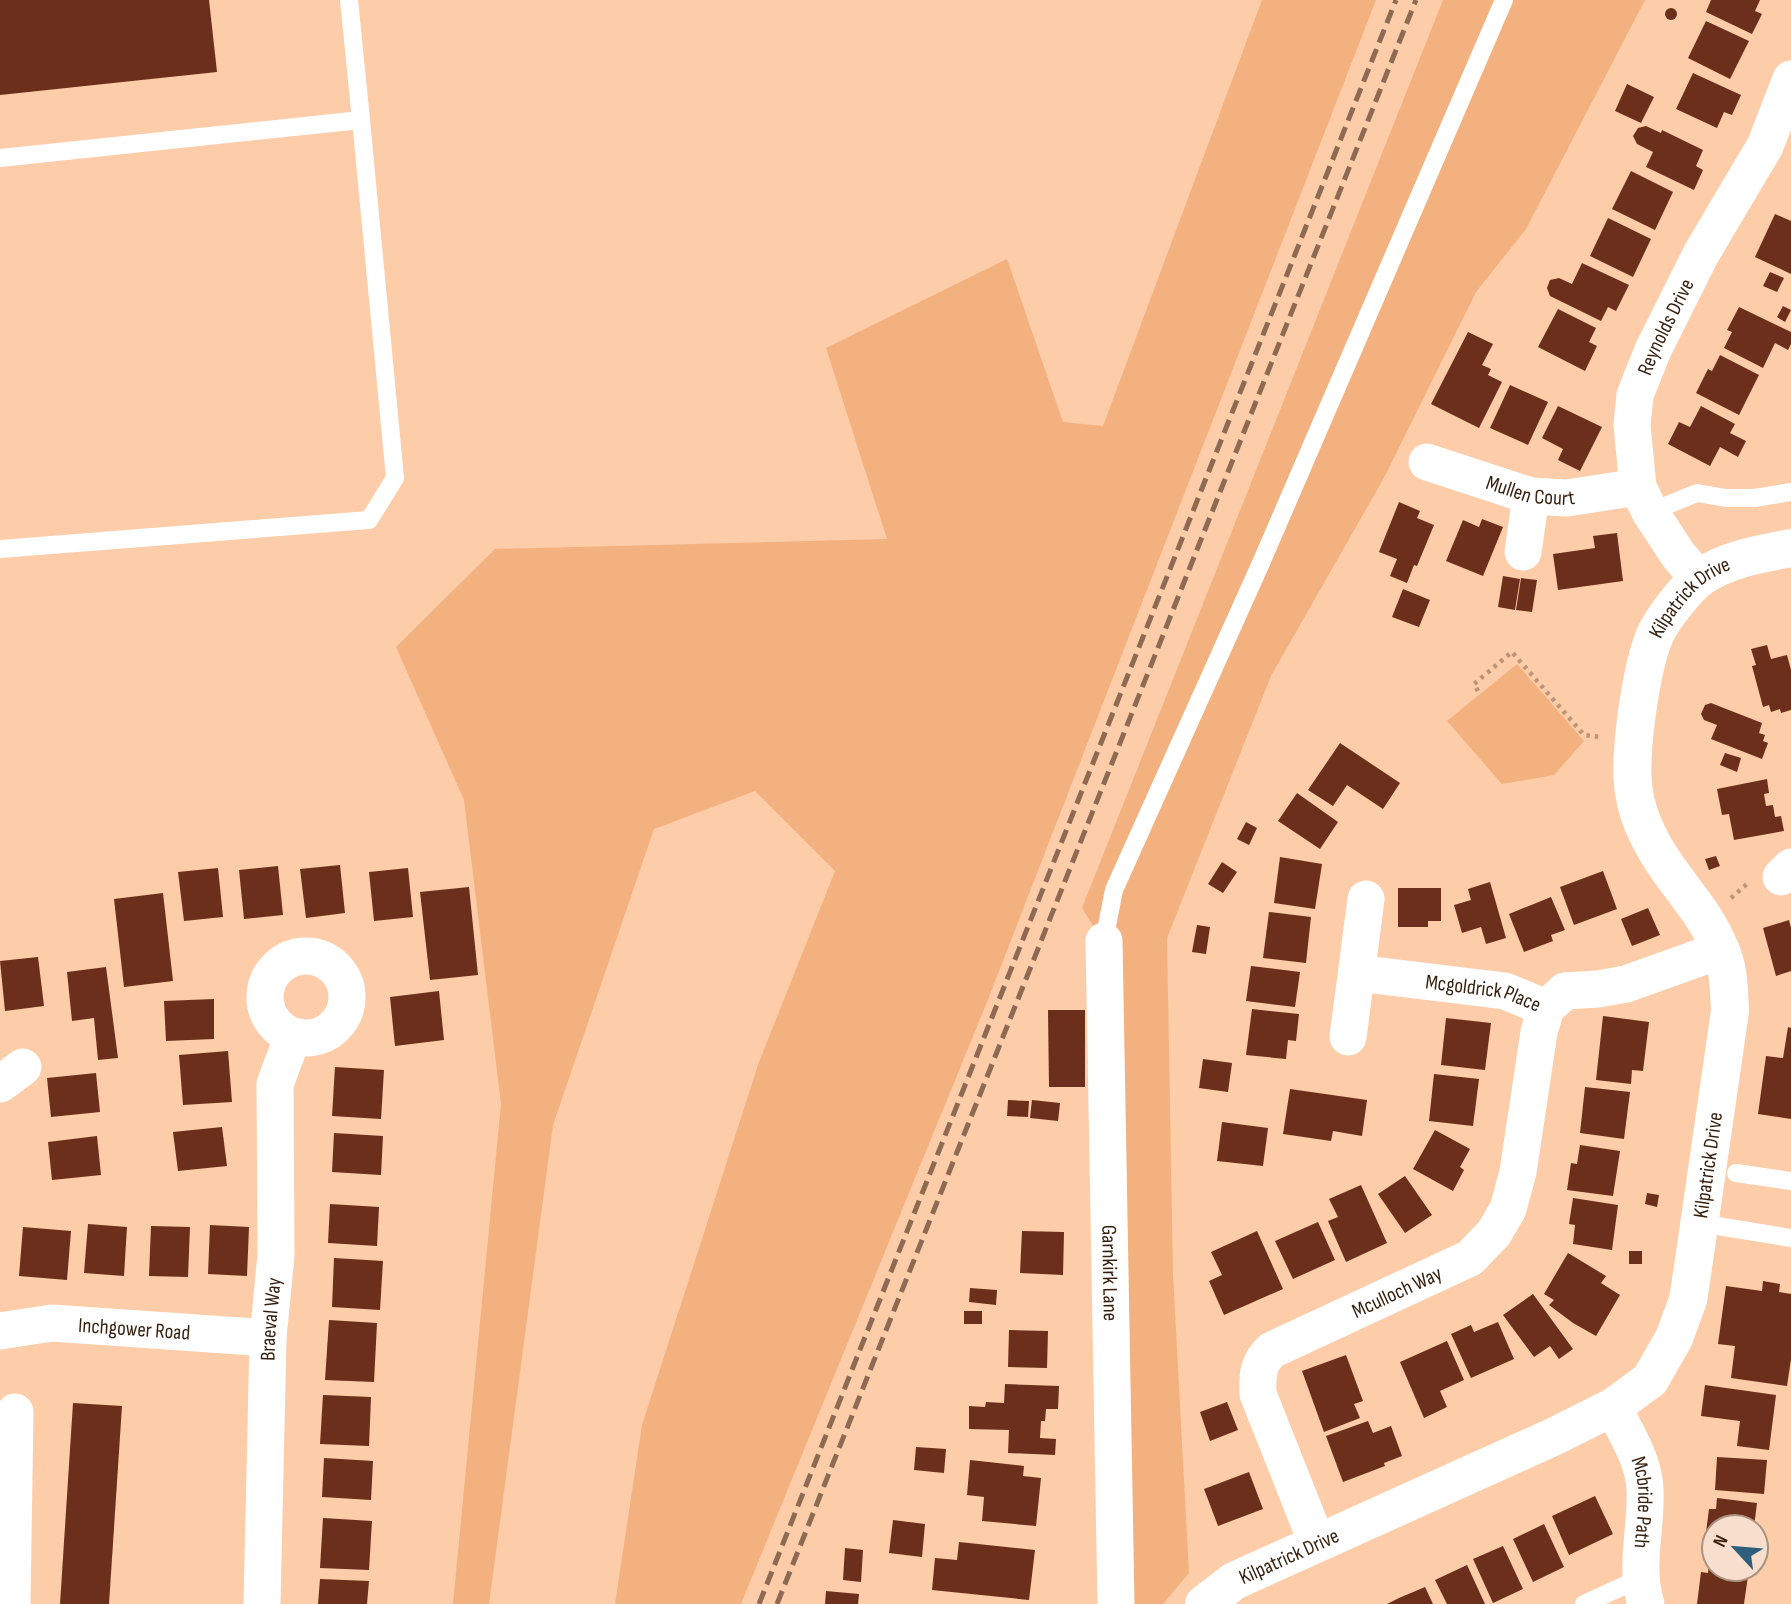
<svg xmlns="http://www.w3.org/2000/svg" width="1791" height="1604" viewBox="0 0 1791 1604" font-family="'Sofia Sans Condensed',sans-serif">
<rect width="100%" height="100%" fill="#fdcca8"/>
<g fill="#f3b17f">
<polygon points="1262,0 1376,0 987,1002 741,1604 615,1604 642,1425 759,1062 835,871 755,791 654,829 553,1125 489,1604 453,1604 501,1104 464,800 396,647 495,549 887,539 826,348 1007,259 1063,422 1103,426"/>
<polygon points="1443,0 1645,0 1526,229 1476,292 1385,476 1271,676 1167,938 1173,1275 1189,1573 1163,1604 1127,1604 1100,937 1082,908"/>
<polygon points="1517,664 1584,741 1554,775 1502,784 1447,721"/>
</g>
<g fill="#6b2f1c">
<polygon points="0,0 209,0 217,72 0,95"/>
<polygon points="1711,0 1760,0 1755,11 1762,14 1752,34 1706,12"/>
<circle cx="1671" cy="14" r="6"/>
<polygon points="1706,21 1749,41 1730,79 1688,58"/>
<polygon points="1693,73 1741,95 1732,115 1724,112 1717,128 1676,109"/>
<polygon points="1627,84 1654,97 1641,123 1615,111"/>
<polygon points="1646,126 1661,133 1662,130 1703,150 1696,166 1703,170 1694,190 1646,167 1653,152 1637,144 1633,136 1638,128"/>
<polygon points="1631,171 1673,192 1655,230 1612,209"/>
<polygon points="1775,214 1791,221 1791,274 1755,257"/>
<polygon points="1608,218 1651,239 1633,277 1590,256"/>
<polygon points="1582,263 1629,285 1616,311 1608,307 1601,321 1550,296 1547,288 1550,280 1559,278 1572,284"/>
<polygon points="1770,272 1784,278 1777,292 1763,286"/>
<polygon points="1783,306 1791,310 1785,322 1777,317"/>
<polygon points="1739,307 1791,332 1791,344 1788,350 1775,343 1763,368 1724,348 1732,332 1727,330"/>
<polygon points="1558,309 1596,328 1589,342 1597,346 1585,371 1538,347"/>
<polygon points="1468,332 1493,344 1482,365 1491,369 1488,375 1502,382 1479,428 1431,404"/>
<polygon points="1720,355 1759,375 1739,415 1696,393 1708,369 1712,371"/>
<polygon points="1510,385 1548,402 1528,445 1490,428"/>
<polygon points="1558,406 1602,427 1580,471 1558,460 1563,449 1542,438"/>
<polygon points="1701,406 1735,424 1730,433 1746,441 1738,457 1720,447 1710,466 1668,444 1679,422 1690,427"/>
<polygon points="1399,502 1420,511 1417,518 1434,525 1417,566 1414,565 1407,583 1390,576 1397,559 1379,552"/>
<polygon points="1482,519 1503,527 1483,576 1446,561 1463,520 1479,527"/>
<polygon points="1617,533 1623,581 1558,590 1553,554 1595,548 1593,536"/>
<polygon points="1503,576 1520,579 1515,610 1498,607"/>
<polygon points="1521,578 1537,580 1532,612 1516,610"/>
<polygon points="1403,589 1430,600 1419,627 1392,617"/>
<polygon points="1767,645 1771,659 1787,655 1791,670 1791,710 1781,713 1780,709 1771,712 1769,705 1763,707 1752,666 1756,665 1751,649"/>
<polygon points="1711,703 1762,723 1759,733 1765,735 1763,741 1768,743 1762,759 1711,739 1717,725 1704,720 1701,714 1705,705"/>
<polygon points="1340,743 1400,783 1383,809 1347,785 1333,806 1308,790"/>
<polygon points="1725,753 1741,758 1737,772 1720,765"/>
<polygon points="1767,779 1769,793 1764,794 1766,806 1773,805 1775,817 1781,816 1784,831 1734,840 1729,814 1722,815 1717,789"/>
<polygon points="1297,793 1338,822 1320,849 1278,821"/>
<polygon points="1246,822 1257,828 1249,845 1237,839"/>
<polygon points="1716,856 1720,866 1709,870 1705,859"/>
<polygon points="1280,857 1322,864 1315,909 1274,903"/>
<polygon points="1222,862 1237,872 1223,893 1208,884"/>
<polygon points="340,865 345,913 306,918 300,869"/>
<polygon points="278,866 283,915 244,919 239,870"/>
<polygon points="218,868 223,917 184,921 178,872"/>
<polygon points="408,868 413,917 374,921 369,872"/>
<polygon points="1603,871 1617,909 1574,925 1560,887"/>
<polygon points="1490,882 1506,938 1486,944 1481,927 1462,933 1454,905 1471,900 1468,889"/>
<polygon points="469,887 478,975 430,980 420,892"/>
<polygon points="1398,888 1441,888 1441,921 1428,921 1428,927 1398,927"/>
<polygon points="163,893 173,981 124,987 114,899"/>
<polygon points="1551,897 1565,930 1551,935 1553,941 1524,952 1509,914"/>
<polygon points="1648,908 1660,935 1632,946 1621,919"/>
<polygon points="1269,912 1311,917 1306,963 1263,958"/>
<polygon points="1789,920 1791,928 1791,971 1776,976 1763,928"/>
<polygon points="1197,925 1210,927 1206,954 1192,952"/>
<polygon points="38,957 44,1006 5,1011 0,961"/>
<polygon points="1251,966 1300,972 1295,1007 1246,1001"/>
<polygon points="106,967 118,1058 98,1060 94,1018 72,1021 67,972"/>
<polygon points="439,991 444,1040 395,1046 390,997"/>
<polygon points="214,999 214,1039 166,1041 164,1001"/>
<polygon points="1252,1009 1299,1014 1296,1041 1288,1040 1286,1059 1246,1055"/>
<polygon points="1048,1010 1085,1010 1085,1087 1049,1087"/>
<polygon points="1603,1016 1649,1022 1643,1071 1632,1070 1631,1084 1596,1080"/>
<polygon points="1446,1018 1491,1023 1485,1070 1441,1065"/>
<polygon points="1788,1027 1791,1028 1791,1119 1758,1114 1766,1056 1783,1058"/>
<polygon points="228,1051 232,1102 183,1105 179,1055"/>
<polygon points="1203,1059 1232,1063 1228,1092 1199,1088"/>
<polygon points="335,1067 384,1070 381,1119 332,1116"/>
<polygon points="96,1073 100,1112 51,1117 47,1078"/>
<polygon points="1434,1074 1479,1079 1473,1126 1429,1121"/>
<polygon points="1585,1087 1630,1092 1624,1139 1580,1133"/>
<polygon points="1290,1089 1367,1100 1362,1136 1333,1131 1331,1141 1283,1134"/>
<polygon points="1008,1100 1029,1101 1028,1117 1007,1116"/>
<polygon points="1032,1100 1060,1103 1058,1121 1030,1118"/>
<polygon points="1222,1122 1268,1128 1263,1166 1217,1161"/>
<polygon points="222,1127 227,1166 178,1171 173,1132"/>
<polygon points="1435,1130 1470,1149 1460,1167 1464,1170 1453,1191 1413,1169"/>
<polygon points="334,1133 383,1136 381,1175 332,1172"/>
<polygon points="97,1136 101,1175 52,1180 48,1142"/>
<polygon points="1580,1145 1620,1151 1613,1196 1567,1190 1571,1163 1577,1164"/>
<polygon points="1405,1176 1432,1215 1405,1233 1378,1194"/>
<polygon points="1361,1185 1387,1243 1346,1262 1328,1221 1338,1217 1329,1199"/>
<polygon points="1647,1193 1659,1195 1657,1207 1645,1204"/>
<polygon points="1573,1198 1618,1205 1612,1250 1573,1244 1575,1225 1569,1224"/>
<polygon points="330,1204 379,1207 377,1246 328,1243"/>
<polygon points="1318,1222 1335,1260 1293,1279 1275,1241"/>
<polygon points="88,1224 127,1227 124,1276 84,1273"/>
<polygon points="210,1225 249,1227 247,1276 208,1274"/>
<polygon points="151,1226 190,1227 188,1277 149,1276"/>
<polygon points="23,1227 71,1231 67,1280 19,1276"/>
<polygon points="1022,1231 1064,1232 1063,1275 1020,1273"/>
<polygon points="1257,1231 1283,1289 1224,1315 1209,1281 1222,1275 1211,1252"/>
<rect x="1629" y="1251" width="13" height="13"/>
<polygon points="1568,1253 1606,1276 1601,1283 1620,1295 1596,1336 1573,1323 1549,1305 1554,1300 1544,1294"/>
<polygon points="334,1258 383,1261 380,1310 332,1307"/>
<polygon points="1763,1281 1780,1284 1779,1292 1791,1294 1791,1359 1787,1386 1731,1378 1735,1346 1718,1344 1726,1286 1762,1291"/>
<polygon points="970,1288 997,1290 996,1305 969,1302"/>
<polygon points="1533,1294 1573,1349 1559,1359 1550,1346 1534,1357 1503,1315"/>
<rect x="964" y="1311" width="18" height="13"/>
<polygon points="329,1320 377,1323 374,1382 325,1380"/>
<polygon points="1498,1322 1514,1359 1471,1378 1451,1334 1471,1325 1474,1332"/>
<polygon points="1009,1330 1048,1331 1047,1368 1008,1367"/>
<polygon points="1447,1341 1464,1380 1440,1391 1447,1407 1424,1418 1400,1362"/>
<polygon points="1346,1355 1363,1401 1354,1404 1360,1418 1324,1432 1302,1371"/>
<polygon points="1005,1384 1059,1386 1058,1409 1046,1409 1045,1421 1041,1421 1040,1438 1056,1439 1055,1455 1008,1453 1009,1430 969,1429 969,1406 985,1407 986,1402 1004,1403"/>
<polygon points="1705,1385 1776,1395 1769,1450 1737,1446 1740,1421 1701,1416"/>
<polygon points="323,1395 371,1397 369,1446 320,1444"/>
<polygon points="1227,1402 1238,1430 1210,1441 1200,1412"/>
<polygon points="73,1403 122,1406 109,1604 60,1604"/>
<polygon points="1368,1421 1373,1433 1391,1426 1402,1456 1384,1463 1385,1466 1343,1482 1326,1436"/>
<polygon points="916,1447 946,1449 944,1473 914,1470"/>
<polygon points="1717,1457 1767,1460 1764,1494 1715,1490"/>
<polygon points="324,1458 373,1461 371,1500 322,1497"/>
<polygon points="970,1460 1024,1466 1023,1476 1041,1478 1036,1526 982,1521 984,1497 967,1495"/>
<polygon points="1249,1472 1263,1509 1218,1526 1204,1489"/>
<polygon points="1595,1496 1613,1534 1569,1555 1552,1516"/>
<polygon points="1717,1498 1757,1503 1754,1527 1714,1527 1714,1541 1705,1540 1709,1509 1716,1509"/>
<polygon points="323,1518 372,1521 369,1570 320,1568"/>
<polygon points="893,1520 925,1524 922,1557 889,1553"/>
<polygon points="1544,1524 1564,1567 1533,1582 1513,1539"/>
<polygon points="959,1542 1035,1550 1029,1600 932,1590 935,1558 957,1560"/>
<polygon points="1503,1546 1523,1589 1493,1603 1473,1559"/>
<polygon points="845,1548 863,1550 861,1582 843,1580"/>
<polygon points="1709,1562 1714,1562 1714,1569 1749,1569 1744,1604 1697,1604 1701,1572 1708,1573"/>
<polygon points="1467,1565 1485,1604 1447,1604 1435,1580"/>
<polygon points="320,1579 369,1581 367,1604 318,1604"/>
<polygon points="1425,1587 1433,1604 1387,1604 1399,1598"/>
<polygon points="826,1591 859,1594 858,1604 825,1604"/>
</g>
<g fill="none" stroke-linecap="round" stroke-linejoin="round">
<g stroke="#bd9476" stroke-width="4.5" stroke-dasharray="3.5 5" stroke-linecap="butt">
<polyline points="1478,691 1474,684 1512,652 1584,735 1601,737"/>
<polyline points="1731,898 1748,883"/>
</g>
<g stroke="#fff" stroke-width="18">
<polyline points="0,158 361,120 349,0"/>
<polyline points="1650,512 1697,493 1726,498 1754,498 1791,492"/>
<polyline points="0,549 369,520 395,478 361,120"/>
<polyline points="1104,941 1114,890 1261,563 1504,0"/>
<polyline points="1736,1173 1791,1181"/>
<polyline points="1699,1223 1791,1238"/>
<polyline points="1584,1604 1641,1578"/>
</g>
<g stroke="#fff" stroke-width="37">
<path id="s1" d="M1427,462L1531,496L1567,498L1638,487"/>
<polyline points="1523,552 1531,496"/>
<path id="s2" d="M1699,579L1679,556L1650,512L1638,487L1632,425L1635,395L1653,350L1701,254L1765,146L1791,79"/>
<polyline points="1781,877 1791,867"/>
<path id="s3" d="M1104,941L1116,1604"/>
<circle cx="306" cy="997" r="41"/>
<path id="s4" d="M1357,973L1505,991L1546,1008L1565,991L1598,989L1626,984L1721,950"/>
<polyline points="1348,1037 1366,899"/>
<polyline points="0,1084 23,1067"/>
<path id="s5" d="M0,1331L52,1323L268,1338"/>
<path id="s6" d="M1613,1407C1625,1432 1644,1460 1645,1489C1647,1527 1634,1566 1646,1604"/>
<path id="s7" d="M1317,1543L1258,1394C1257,1376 1258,1362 1272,1350L1470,1258L1494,1233L1508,1209L1518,1172L1539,1032L1546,1008"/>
<polyline points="12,1604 15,1412"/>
<path id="s8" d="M262,1604L268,1338L276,1255L275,1084L293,1036"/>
</g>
<path stroke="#fff" stroke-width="38" id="s9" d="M1204,1604L1234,1581L1553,1437L1613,1407L1650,1380L1674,1338L1688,1300L1692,1274L1730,1011C1729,990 1729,968 1720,949C1703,906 1666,875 1647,833C1641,821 1636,805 1634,792C1628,757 1641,668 1655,635C1662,619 1687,587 1701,577C1728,559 1759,554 1791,548"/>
<g stroke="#8d6a51" stroke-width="5" stroke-dasharray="14 7" stroke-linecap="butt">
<polyline points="759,1604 1396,0"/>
<polyline points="777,1604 1416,0"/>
</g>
</g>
<g text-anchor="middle" stroke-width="7" stroke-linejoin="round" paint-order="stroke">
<g font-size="21" fill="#361f0d" stroke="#f8dfcd">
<text dy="7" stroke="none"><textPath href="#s2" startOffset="278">Reynolds Drive</textPath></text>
<text dy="7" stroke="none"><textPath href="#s1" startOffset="108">Mullen Court</textPath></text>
<text dy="7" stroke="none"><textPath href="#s9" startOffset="1337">Kilpatrick Drive</textPath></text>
<text dy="7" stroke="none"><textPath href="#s4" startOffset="128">Mcgoldrick Place</textPath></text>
<text dy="7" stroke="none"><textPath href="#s9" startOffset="726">Kilpatrick Drive</textPath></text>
<text dy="7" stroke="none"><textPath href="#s3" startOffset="332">Garnkirk Lane</textPath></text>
<text dy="7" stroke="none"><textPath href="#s7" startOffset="346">Mculloch Way</textPath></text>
<text dy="7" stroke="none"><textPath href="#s8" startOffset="285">Braeval Way</textPath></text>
<text dy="7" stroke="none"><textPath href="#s5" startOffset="135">Inchgower Road</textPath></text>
<text dy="7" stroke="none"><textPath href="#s6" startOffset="102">Mcbride Path</textPath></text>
<text dy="7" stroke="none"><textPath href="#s9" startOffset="98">Kilpatrick Drive</textPath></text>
</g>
</g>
<g transform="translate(1735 1548) rotate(296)"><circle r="33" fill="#f8dfcd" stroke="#aa9280" stroke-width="2"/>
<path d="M0-5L12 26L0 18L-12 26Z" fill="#2d5e7b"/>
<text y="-10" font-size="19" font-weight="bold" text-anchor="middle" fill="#361f0d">N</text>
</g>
</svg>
